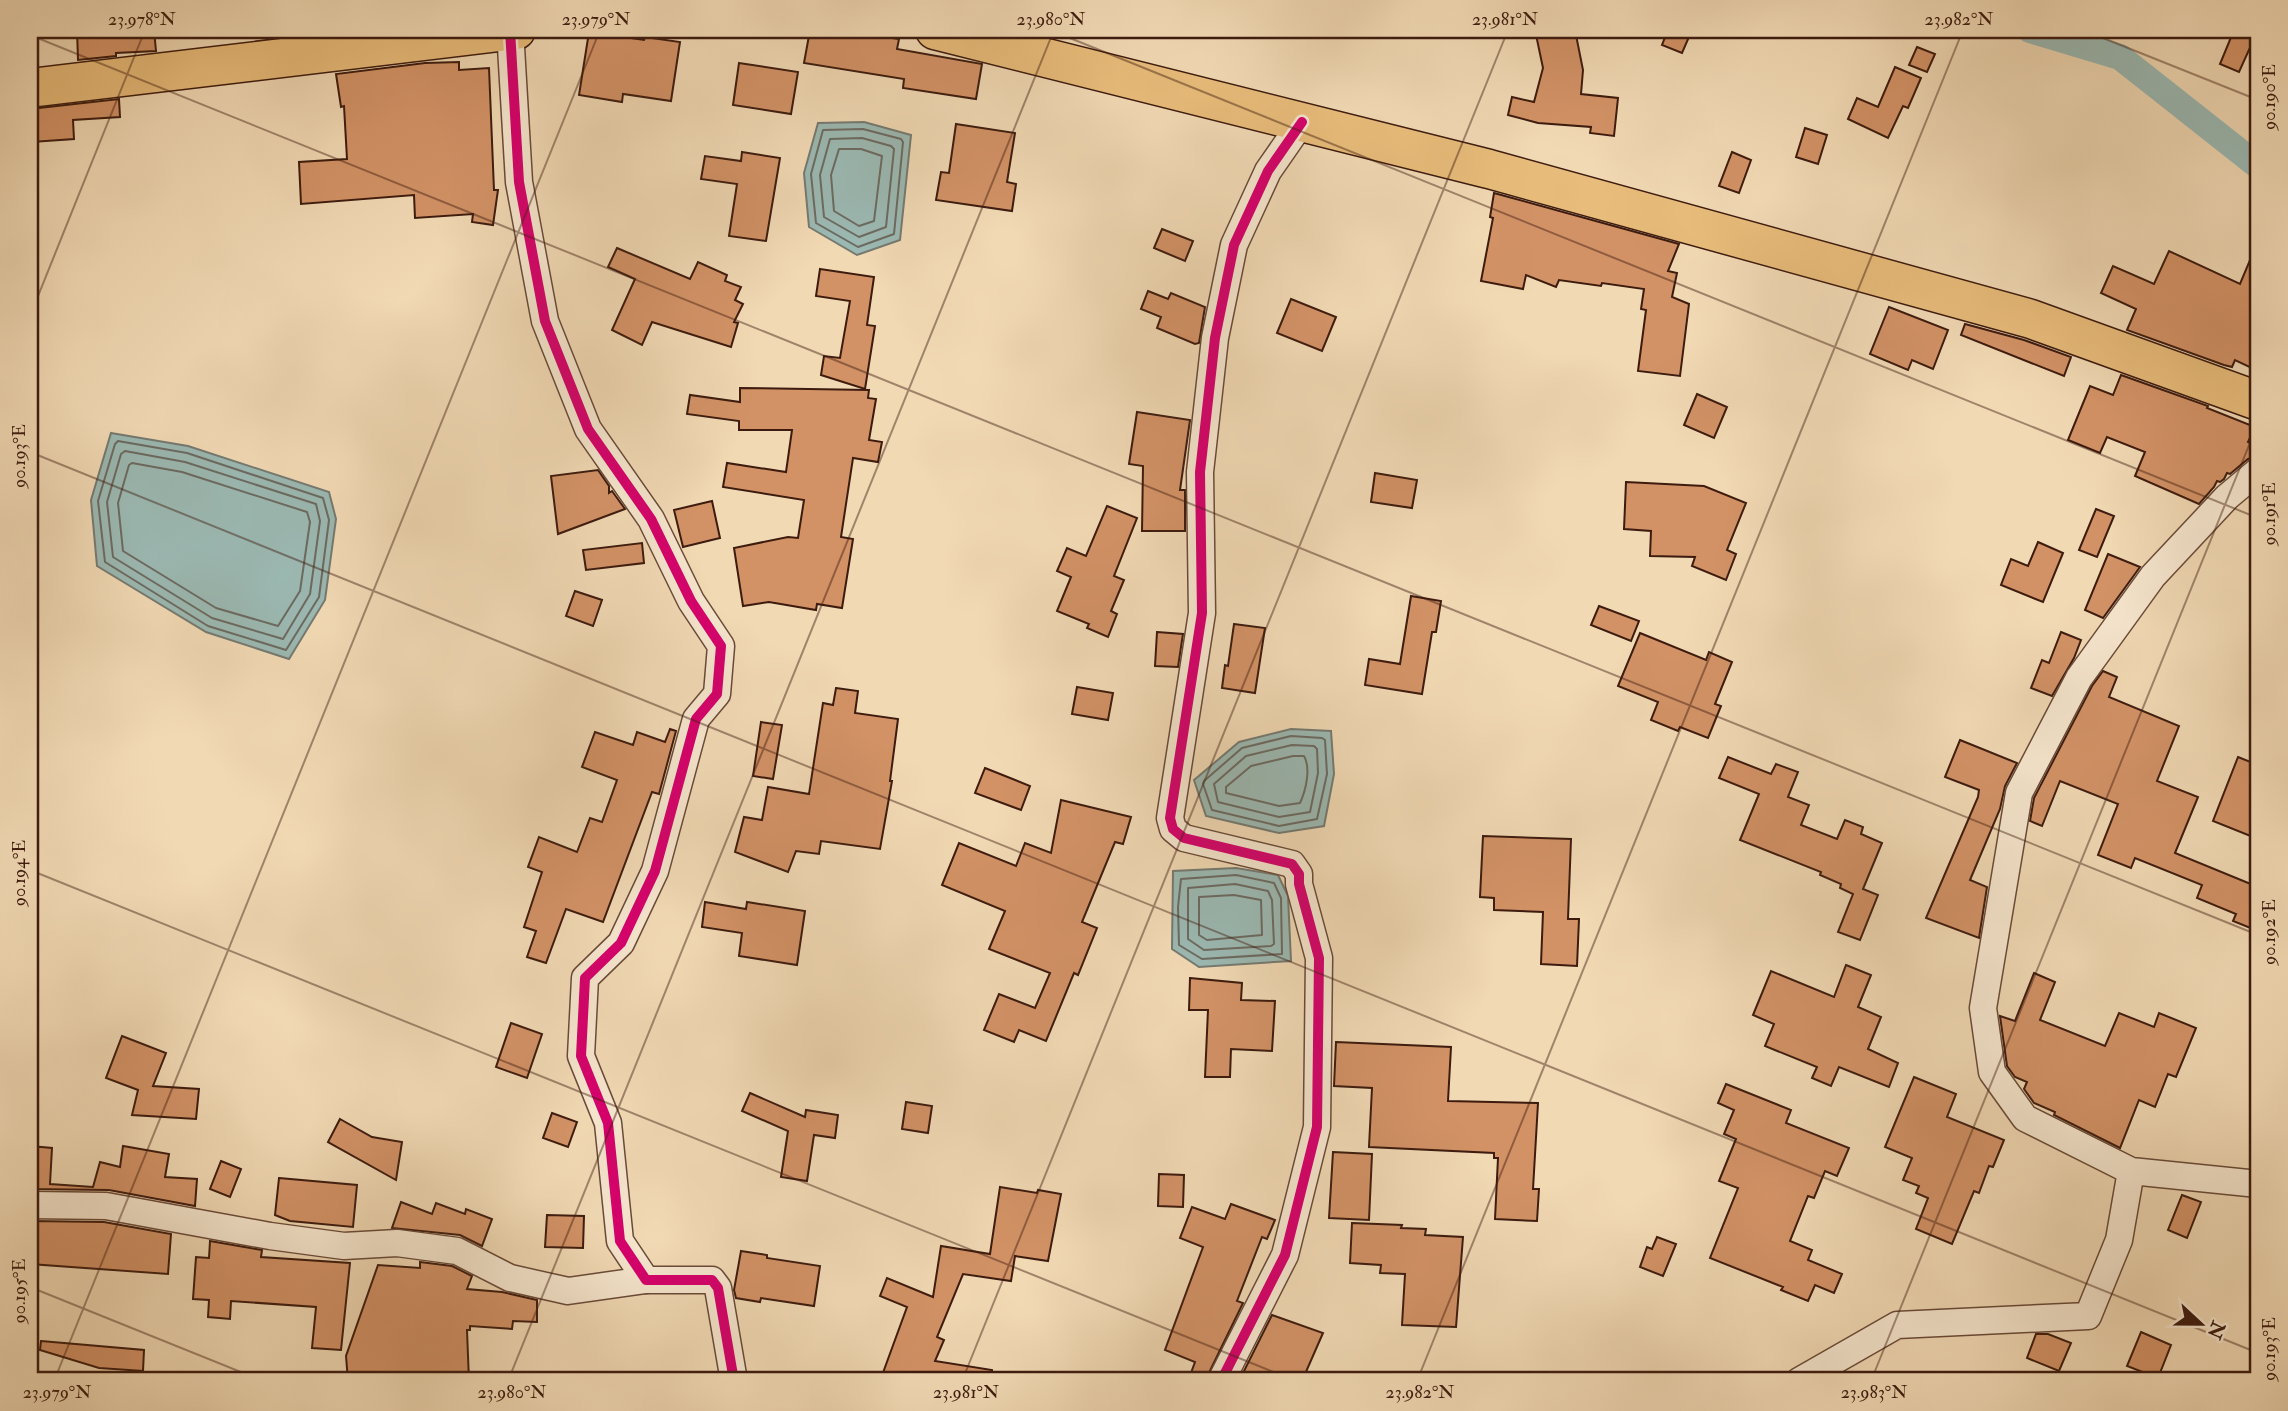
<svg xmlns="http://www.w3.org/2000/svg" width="2288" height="1411" viewBox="0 0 2288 1411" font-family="'IM FELL Double Pica',serif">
<rect width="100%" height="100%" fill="#f1d9b4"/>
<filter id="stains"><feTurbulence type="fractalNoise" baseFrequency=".00286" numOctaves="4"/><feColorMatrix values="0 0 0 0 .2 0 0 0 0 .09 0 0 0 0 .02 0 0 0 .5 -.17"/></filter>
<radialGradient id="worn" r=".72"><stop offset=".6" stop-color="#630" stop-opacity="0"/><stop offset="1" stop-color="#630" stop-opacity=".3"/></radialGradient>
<g fill="#9bb9b3" stroke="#757a71" stroke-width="2">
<polygon points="864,122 911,135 900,240 857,255 809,227 804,173 818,123"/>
<polygon points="111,433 188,446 329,492 336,519 325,600 289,659 206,632 97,566 91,500"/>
<polygon points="1291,729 1331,731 1334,774 1324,826 1279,833 1206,816 1194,780 1239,742"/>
<polygon points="1236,868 1278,875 1288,896 1291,961 1199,967 1172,949 1173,871"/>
</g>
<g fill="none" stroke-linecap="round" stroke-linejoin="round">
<g stroke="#6c6a61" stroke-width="2">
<polygon points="863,129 901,139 903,142 894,234 858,247 816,223 811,174 823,130"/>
<polygon points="862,138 891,146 894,149 886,227 859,237 824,217 820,175 830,139"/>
<polygon points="839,149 861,149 882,156 874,221 859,226 834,211 831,175"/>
<polygon points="118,441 187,453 323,498 329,520 319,597 286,650 208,626 105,562 98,501 115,444"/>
<polygon points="125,451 185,462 316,504 320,521 310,594 283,639 212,618 113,557 107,502 121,454"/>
<polygon points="132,463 182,472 307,512 310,522 300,591 278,626 216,608 123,551 118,503 129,465"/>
<polygon points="1291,736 1322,738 1325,740 1327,774 1317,819 1279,826 1212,810 1203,784 1204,781 1242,748"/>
<polygon points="1292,745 1314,746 1317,749 1318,773 1310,812 1279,817 1218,802 1214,784 1246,756"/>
<path d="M1293,756H1304C1311,768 1306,790 1300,803L1279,806L1226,793V787L1251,766Z"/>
<polygon points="1236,875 1274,883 1281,898 1282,954 1202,959 1179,945 1178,907 1181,879"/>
<polygon points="1235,884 1268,891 1272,900 1274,944 1271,946 1204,950 1188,939 1188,888"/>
<polygon points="1234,895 1261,900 1262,935 1207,940 1199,935 1199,897"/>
</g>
<polyline stroke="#9bb9b3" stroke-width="26" points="2030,30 2120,57 2258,166"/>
</g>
<g fill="#d29266" stroke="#3d1b0f" stroke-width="2">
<polygon points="77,30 154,30 156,51 116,53 116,56 78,60"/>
<polygon points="810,30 838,30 899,39 897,49 982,64 976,99 903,88 904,79 804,63"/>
<polygon points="1535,30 1575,30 1583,70 1581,94 1618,98 1614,136 1590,133 1591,127 1538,123 1508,115 1512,97 1534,102 1543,68"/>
<polygon points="1668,30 1692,30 1682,53 1662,45"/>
<polygon points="2234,30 2258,30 2239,72 2220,64"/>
<polygon points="589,32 644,40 645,37 680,42 671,101 623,94 622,102 579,95"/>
<polygon points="1917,47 1935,54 1927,72 1909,65"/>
<polygon points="459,62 459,70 489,68 494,190 498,190 493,225 472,222 473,214 415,218 414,195 301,204 299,162 347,159 344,106 341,107 336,74 425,63"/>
<polygon points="739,63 798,72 791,114 733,105"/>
<polygon points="1895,67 1921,78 1908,108 1903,106 1888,138 1848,119 1857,98 1878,107"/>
<polygon points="119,99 120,117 73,120 74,139 32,142 30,109"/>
<polygon points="956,124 1015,133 1007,182 1016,184 1012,211 936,200 941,172 949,173"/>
<polygon points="1805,128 1827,135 1818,164 1796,157"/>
<polygon points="742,152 780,158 766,241 729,236 737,184 701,179 705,156 741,161"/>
<polygon points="1732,152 1751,160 1739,193 1719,186"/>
<polygon points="1494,193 1679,244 1668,271 1677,273 1672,297 1689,304 1680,376 1638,371 1646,310 1641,309 1644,289 1602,283 1601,286 1559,280 1556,287 1526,275 1523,289 1481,281 1493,218 1490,217"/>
<polygon points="1162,229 1193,241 1185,261 1154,248"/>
<polygon points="2258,241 2258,371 2235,360 2232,367 2224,365 2127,330 2136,309 2101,293 2113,266 2154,284 2169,251 2240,284"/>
<polygon points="617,248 690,279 698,262 727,275 725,281 741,287 735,300 743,304 734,322 738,323 731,347 652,322 642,345 612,330 635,279 608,267"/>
<polygon points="820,269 874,277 867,325 875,326 865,389 821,375 824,356 840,358 850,301 816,296"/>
<polygon points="1148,291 1168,299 1171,293 1205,307 1199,343 1195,344 1157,328 1161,317 1141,309"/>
<polygon points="1291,299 1336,317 1322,351 1277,333"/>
<polygon points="1889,307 1948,330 1933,369 1912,360 1908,370 1870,354"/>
<polygon points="1965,324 2024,340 2071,357 2064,376 1961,335"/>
<polygon points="2121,375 2208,406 2207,408 2255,427 2248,442 2258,446 2258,456 2248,459 2230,474 2227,473 2224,479 2220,482 2217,481 2214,487 2199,504 2135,476 2145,452 2107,437 2100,453 2068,440 2090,386 2113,395"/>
<polygon points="740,388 869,390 868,398 876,399 869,440 882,442 878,462 853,458 841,537 853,539 842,608 817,604 816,610 769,602 743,606 734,548 788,537 798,538 804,500 723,487 727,463 786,472 792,430 739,430 739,421 687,414 690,395 740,402"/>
<polygon points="1697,394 1727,407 1714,438 1684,425"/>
<polygon points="1137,412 1190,420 1180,490 1185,490 1185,531 1142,531 1143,466 1129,464"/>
<polygon points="598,470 609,486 609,493 612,491 625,509 558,534 551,476"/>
<polygon points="1375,473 1417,480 1412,508 1371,502"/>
<polygon points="1626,482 1704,486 1746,503 1727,550 1736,554 1726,580 1692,566 1695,557 1650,556 1651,531 1624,529"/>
<polygon points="712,501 720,538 683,547 674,510"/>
<polygon points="1107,506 1137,518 1114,576 1124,580 1111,611 1117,614 1108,637 1087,628 1089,624 1057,611 1071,577 1057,571 1067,548 1086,556"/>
<polygon points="2096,509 2114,516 2097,557 2079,550"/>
<polygon points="2038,542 2063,553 2043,602 2001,585 2011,559 2028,566"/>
<polygon points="642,543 644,563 586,570 583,550"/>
<polygon points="2108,554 2140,567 2103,618 2085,610"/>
<polygon points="575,591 602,600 593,626 566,616"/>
<polygon points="1411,596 1441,601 1436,632 1432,632 1422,694 1365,685 1369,659 1400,664"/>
<polygon points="1599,606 1639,621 1631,641 1591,625"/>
<polygon points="1234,624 1265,628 1255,693 1222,688 1225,665 1228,666"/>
<polygon points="1157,632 1183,634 1178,667 1155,666"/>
<polygon points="2061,632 2081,640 2074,658 2052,696 2031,688 2042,660 2049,663"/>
<polygon points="1640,633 1706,660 1709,652 1732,662 1715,704 1721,706 1708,738 1680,727 1678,731 1651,720 1658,702 1618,686"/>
<polygon points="2103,671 2117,677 2109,697 2179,726 2157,781 2198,797 2175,853 2258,887 2258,931 2233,921 2236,914 2197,898 2202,885 2135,858 2131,868 2098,855 2118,804 2060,781 2042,826 2030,821 2034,798 2092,686"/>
<polygon points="1077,687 1113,693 1108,720 1072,714"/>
<polygon points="836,688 858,691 855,713 898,719 890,781 892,781 880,849 821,841 819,854 796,851 788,872 735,852 744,817 762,820 768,787 809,794 823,703 833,705"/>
<polygon points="761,722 782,725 773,779 753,776"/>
<polygon points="670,729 676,731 659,794 652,792 603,922 566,909 546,963 527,957 536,931 524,927 542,872 528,867 539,837 577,852 590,818 602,822 617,780 582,767 595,732 633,745 637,732 665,742"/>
<polygon points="1960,740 2017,763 2005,786 2000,809 1970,880 1987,887 1979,938 1926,918 1978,797 1979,790 1945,777"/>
<polygon points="1728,757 1771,774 1776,764 1798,772 1788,797 1809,805 1801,825 1837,839 1845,820 1863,827 1861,834 1882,843 1863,889 1878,895 1860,940 1838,932 1853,894 1840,888 1841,884 1820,875 1821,872 1740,840 1759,794 1719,778"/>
<polygon points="2238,757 2258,765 2258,839 2213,821"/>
<polygon points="985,768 1030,786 1021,810 975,793"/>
<polygon points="1061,800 1131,817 1123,844 1115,842 1082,922 1097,928 1078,975 1074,973 1046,1041 1019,1030 1014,1042 984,1030 999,994 1035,1008 1050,973 989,949 1005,911 942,885 959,843 1016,866 1025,843 1051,853"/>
<polygon points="1483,836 1571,839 1568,919 1579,919 1577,966 1541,964 1543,912 1494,910 1494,898 1480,897"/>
<polygon points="705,902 746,909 747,902 805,911 797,965 739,956 742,933 702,927"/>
<polygon points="1846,965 1871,975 1858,1007 1881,1017 1868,1049 1898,1063 1889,1087 1839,1067 1831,1086 1812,1078 1817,1067 1765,1046 1774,1024 1753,1015 1771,971 1834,997"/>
<polygon points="2034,973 2055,982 2040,1020 2105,1046 2119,1013 2154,1027 2159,1013 2196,1028 2176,1077 2168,1074 2155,1107 2139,1100 2120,1148 2054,1115 2055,1112 2034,1103 2024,1089 2027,1082 2015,1077 2007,1066 2000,1016 2015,1021"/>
<polygon points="1190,978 1242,983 1241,1000 1275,1001 1272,1051 1231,1049 1230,1077 1205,1077 1208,1010 1189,1010"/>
<polygon points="511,1023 542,1034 527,1078 496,1067"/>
<polygon points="122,1036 166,1053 153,1086 199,1089 196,1119 132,1115 138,1090 106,1078"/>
<polygon points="1336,1042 1451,1047 1448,1101 1538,1103 1533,1189 1539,1189 1537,1221 1495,1219 1498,1158 1494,1158 1494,1153 1369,1147 1372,1088 1334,1086"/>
<polygon points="1914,1077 1956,1094 1947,1117 2004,1140 1993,1167 1989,1166 1979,1193 1974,1191 1952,1244 1916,1229 1928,1198 1916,1193 1919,1186 1903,1180 1912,1158 1885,1147"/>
<polygon points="1726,1084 1791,1110 1786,1123 1849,1148 1837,1176 1825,1171 1814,1198 1808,1196 1790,1241 1812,1250 1808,1260 1842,1274 1834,1293 1815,1285 1808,1301 1781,1290 1783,1287 1710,1258 1738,1188 1719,1181 1736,1139 1724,1134 1734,1110 1718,1103"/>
<polygon points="750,1093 805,1117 806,1110 838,1115 835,1138 814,1135 807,1181 781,1177 788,1131 742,1111"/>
<polygon points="906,1102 932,1106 928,1133 902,1129"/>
<polygon points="552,1113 577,1122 568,1147 543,1138"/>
<polygon points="340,1119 372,1137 402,1142 396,1180 328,1142"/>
<polygon points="30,1146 52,1148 50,1184 93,1187 100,1162 120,1167 123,1146 169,1154 165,1177 197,1179 195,1206 109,1190 30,1189"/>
<polygon points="1333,1152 1372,1154 1369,1220 1329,1218"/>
<polygon points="221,1161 241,1169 230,1197 210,1189"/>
<polygon points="1159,1174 1184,1175 1183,1207 1158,1206"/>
<polygon points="279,1178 357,1185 353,1227 290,1221 275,1215"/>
<polygon points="1000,1187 1037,1193 1038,1190 1061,1194 1048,1261 1015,1256 1011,1281 963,1274 937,1337 944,1340 935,1361 992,1370 991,1381 880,1381 907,1307 880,1296 887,1278 933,1297 941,1246 990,1254"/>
<polygon points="2182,1195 2201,1202 2187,1238 2168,1230"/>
<polygon points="401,1202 432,1214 436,1203 465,1214 466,1209 492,1219 482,1246 460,1235 392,1228"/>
<polygon points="1231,1204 1275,1220 1267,1239 1262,1237 1237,1301 1243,1303 1205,1381 1188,1381 1195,1362 1165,1350 1203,1247 1180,1238 1192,1207 1225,1219"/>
<polygon points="547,1215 584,1216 583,1248 545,1247"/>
<polygon points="30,1221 104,1222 171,1234 168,1274 30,1264"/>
<polygon points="1352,1223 1402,1225 1401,1228 1426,1229 1425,1235 1463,1237 1456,1327 1402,1325 1405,1274 1380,1273 1381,1265 1350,1263"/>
<polygon points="1657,1237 1676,1244 1663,1276 1640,1267 1647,1247 1652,1249"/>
<polygon points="210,1241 262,1250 261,1257 350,1263 341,1350 312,1348 316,1307 231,1301 230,1319 208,1317 209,1300 193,1299 196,1257 209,1258"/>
<polygon points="741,1251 767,1255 767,1258 820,1266 814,1306 761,1298 760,1302 736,1298 734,1290"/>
<polygon points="420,1262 452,1266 472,1276 467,1289 502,1292 537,1300 537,1322 513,1321 512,1329 470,1326 470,1330 467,1330 469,1381 440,1381 439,1376 385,1379 386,1381 348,1381 346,1356 378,1265 420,1268"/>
<polygon points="1272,1315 1323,1333 1302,1381 1239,1381"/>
<polygon points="2141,1332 2171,1345 2158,1378 2127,1366"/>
<polygon points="2036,1334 2048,1334 2071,1343 2059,1371 2027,1358"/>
<polygon points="41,1341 144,1350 143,1371 99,1368 40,1350"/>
</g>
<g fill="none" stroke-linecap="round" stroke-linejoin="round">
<g stroke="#6a4a38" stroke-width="29">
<g id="minor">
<polyline points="510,30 519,182 545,321 588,429 651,519 691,601 721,646 717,694 696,719 655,871 621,943 585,978 581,1056 608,1123 620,1241 646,1280 712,1280 718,1288 734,1381"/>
<polyline points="2258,471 2227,497 2153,576 2079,678 2019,793 1983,1008 1992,1072 2025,1118 2131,1171 2258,1184"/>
<polyline points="30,1205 106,1206 270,1236 344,1246 397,1243 457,1251 510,1278 568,1291 646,1280"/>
<polyline points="1221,1381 1285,1255 1317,1127 1319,958 1299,884 1299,874 1292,864 1184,838 1173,829 1170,818 1202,613 1200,472 1215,338 1234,245 1268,171 1302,122"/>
<polyline points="1799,1381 1897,1325 2088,1316 2119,1240 2131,1171"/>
</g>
</g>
<g stroke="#3d1b0f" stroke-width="41">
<g id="primary">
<polyline points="935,30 1489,169 2031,319 2258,401"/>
<polyline points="30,88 516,30"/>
</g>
</g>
<use href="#minor" stroke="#f6e6ce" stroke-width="26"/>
<use href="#primary" stroke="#e8bc7a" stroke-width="38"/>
<g stroke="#f6e6ce" stroke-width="15">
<g id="cycleway">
<polyline points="510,30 519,182 545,321 588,429 651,519 691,601 721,646 717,694 696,719 655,871 621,943 585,978 581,1056 608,1123 620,1241 646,1280 712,1280 718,1288 734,1381"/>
<polyline points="1221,1381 1285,1255 1317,1127 1319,958 1299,884 1299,874 1292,864 1184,838 1173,829 1170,818 1202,613 1200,472 1215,338 1234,245 1268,171 1302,122"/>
</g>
</g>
<use href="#cycleway" stroke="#d6006c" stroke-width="10"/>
</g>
<path fill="none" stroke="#3d1b0f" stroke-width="2" stroke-opacity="0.45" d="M1050,30L2258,518M2083,30L2258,100M30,35L2258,935M30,316L145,30M30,452L2258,1353M30,870L1296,1381M30,1287L263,1381M54,1381L600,30M508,1381L1054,30M962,1381L1508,30M1417,1381L1963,30M1871,1381L2258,423"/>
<rect width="2288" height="1411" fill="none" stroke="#f1d9b4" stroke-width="77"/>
<g transform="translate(2201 1324) rotate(112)" stroke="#f6e6ce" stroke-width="5" paint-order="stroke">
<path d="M0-5L12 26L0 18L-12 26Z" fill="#3d1b0f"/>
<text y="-10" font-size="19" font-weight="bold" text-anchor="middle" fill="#3d1b0f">N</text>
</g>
<rect x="38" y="38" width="2212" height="1334" fill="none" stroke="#3d1b0f" stroke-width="2.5"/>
<g font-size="18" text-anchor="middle" fill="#3d1b0f">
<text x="142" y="25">23.978°N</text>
<text x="596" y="25">23.979°N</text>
<text x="1051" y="25">23.980°N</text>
<text x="1505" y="25">23.981°N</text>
<text x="1959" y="25">23.982°N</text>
<text transform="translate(2269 97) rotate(-90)" y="6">90.190°E</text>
<text transform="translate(19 456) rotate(-90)" y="6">90.193°E</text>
<text transform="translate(2269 514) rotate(-90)" y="6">90.191°E</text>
<text transform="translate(19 873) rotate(-90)" y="6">90.194°E</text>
<text transform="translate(2269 932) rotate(-90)" y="6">90.192°E</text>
<text transform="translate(19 1291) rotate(-90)" y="6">90.195°E</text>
<text transform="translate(2269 1349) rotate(-90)" y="6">90.193°E</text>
<text x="57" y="1398">23.979°N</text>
<text x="512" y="1398">23.980°N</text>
<text x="966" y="1398">23.981°N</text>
<text x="1420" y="1398">23.982°N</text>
<text x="1874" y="1398">23.983°N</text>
</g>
<rect width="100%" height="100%" filter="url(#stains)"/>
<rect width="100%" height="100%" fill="url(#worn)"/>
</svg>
